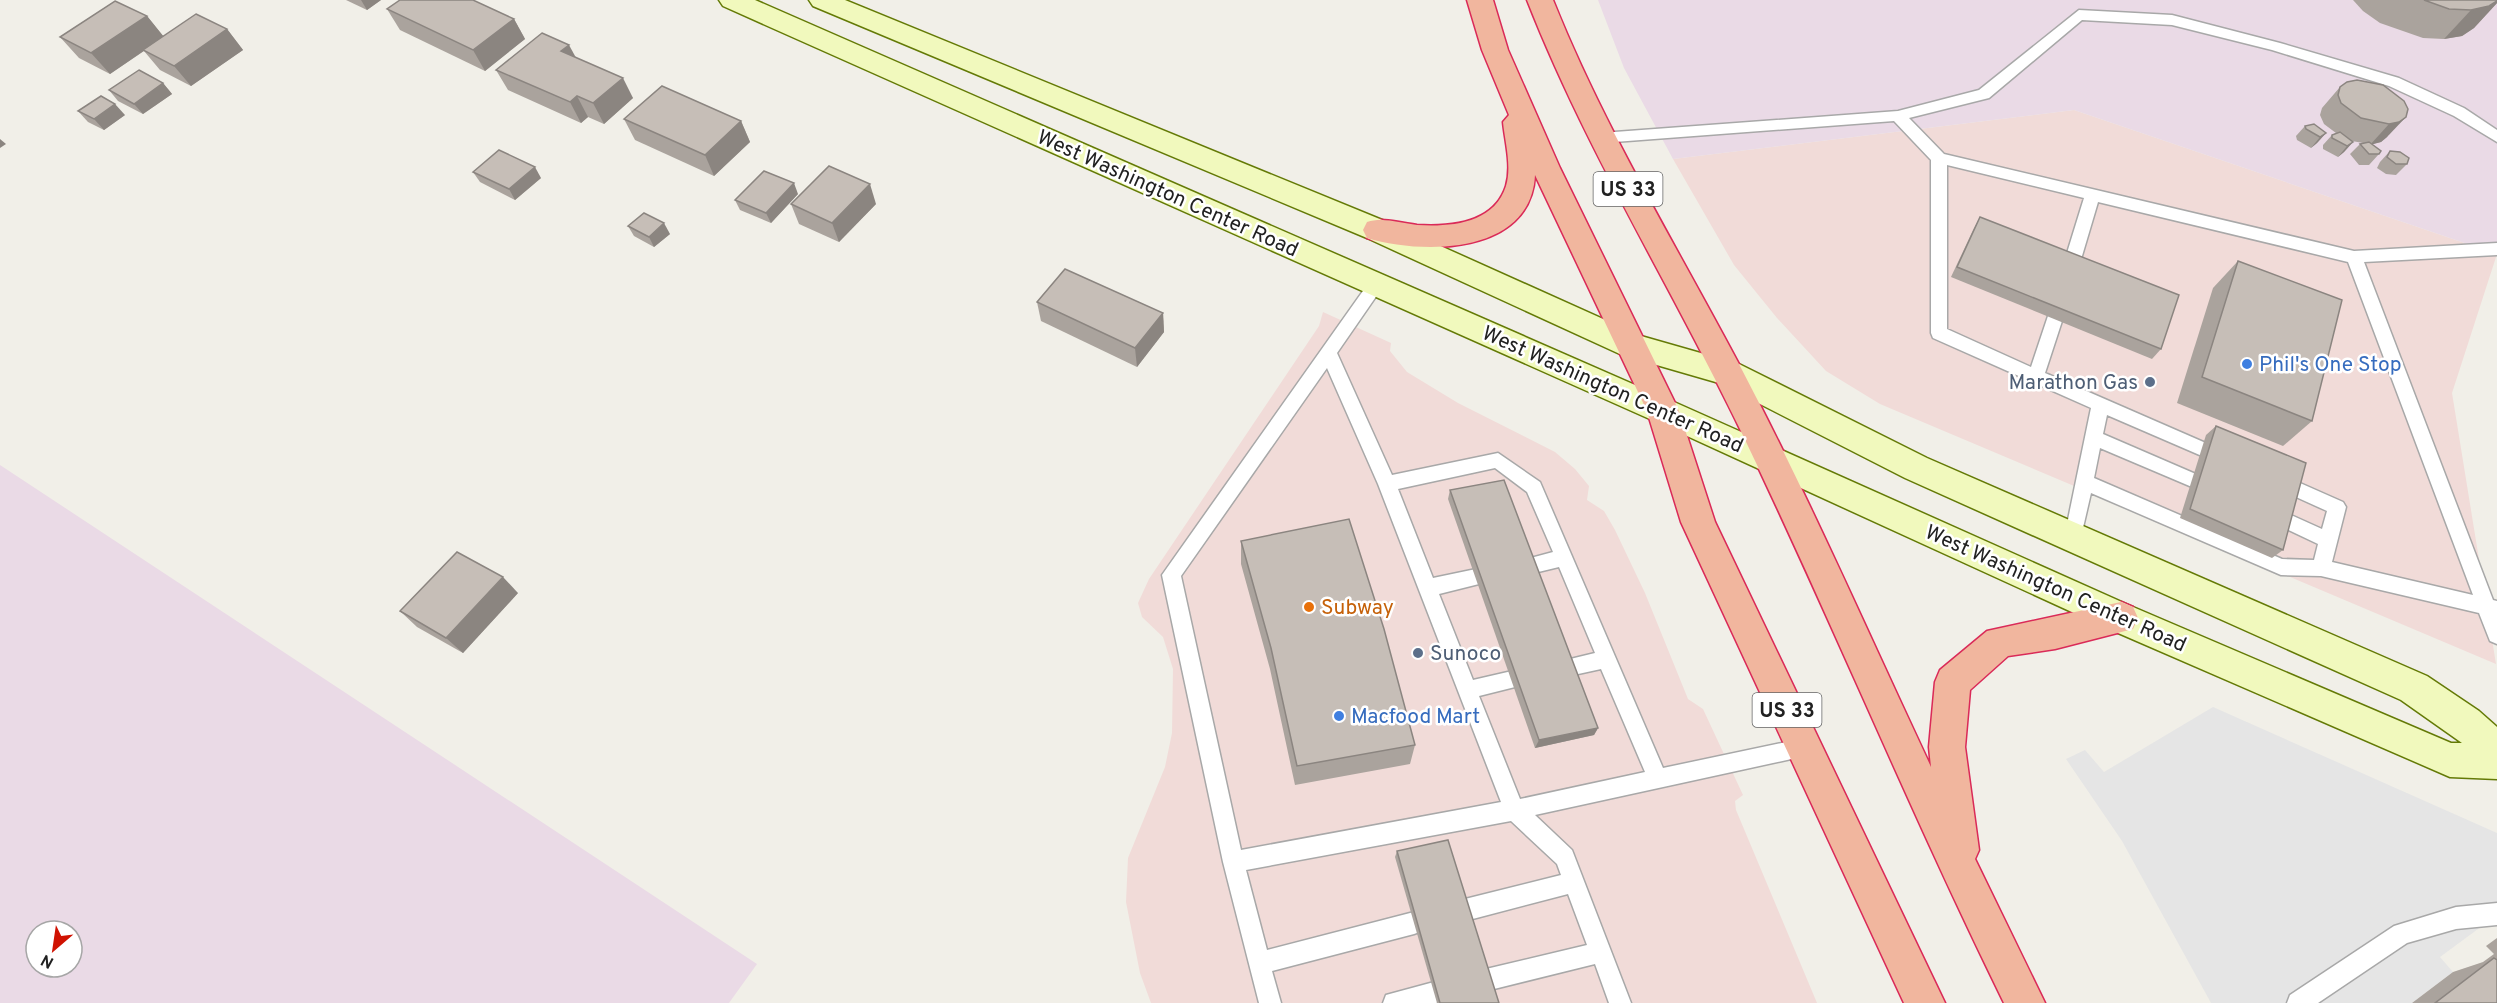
<svg xmlns="http://www.w3.org/2000/svg" width="2497" height="1003" viewBox="0 0 2497 1003" font-family="Overpass,sans-serif">
<rect width="100%" height="100%" fill="#f1efe8"/>
<g fill="#f1dbd8">
<polygon points="2074,110 2497,254 2452,393 2496,664 1880,404 1826,371 1777,318 1734,265 1673,159"/>
<polygon points="1323,312 1391,343 1390,351 1407,372 1458,403 1555,452 1575,469 1589,486 1587,500 1604,511 1615,530 1645,593 1688,699 1703,709 1743,795 1735,801 1736,810 1817,1003 1151,1003 1140,973 1126,902 1128,858 1165,767 1172,733 1173,669 1163,637 1142,617 1138,603 1149,579 1319,326"/>
</g>
<g fill="#eadae6" fill-rule="evenodd">
<polygon points="1598,0 2497,0 2497,254 2074,110 1673,159 1624,68"/>
<path d="M0,465L757,964L729,1003H0ZM36,931H72V967H36Z"/>
</g>
<polygon fill="#e5e5e5" points="2213,707 2497,833 2497,915 2440,957 2453,972 2412,1003 2211,1003 2122,841 2066,759 2085,750 2104,772"/>
<g fill="none" stroke-linecap="round" stroke-linejoin="round">
<g stroke="#a8a8a8" stroke-width="3">
<g id="service">
<path d="M2079,10L2172,15L2280,43L2399,78L2464,108L2497,130V142L2454,116L2389,86L2272,50L2172,25L2082,20L1989,98L1909,118L1944,154L2354,251L2497,243V255L2364,262L2493,600L2497,601V644L2490,641L2479,613L2321,576L2281,575L2091,493L2079,545L2073,547L2067,545L2064,539L2091,408L1933,338L1931,333V160L1894,121L1601,143L1593,138L1601,133L1898,111L1979,90ZM1947,165L2084,198L2063,266L2071,272L2079,266L2098,202L2348,262L2473,595L2332,562L2346,507L2343,502L2291,479L2285,482L2282,487L2285,492L2327,511L2322,529L2282,511L2276,514L2273,519L2276,524L2318,544L2314,560L2282,559L2094,478L2100,448L2192,487L2198,485L2201,480L2198,475L2103,434L2107,415L2202,456L2208,454L2211,449L2208,444L2045,373L2062,321L2060,316H2048L2031,367L1947,329Z"/>
<path d="M1376,279L1384,285L1337,353L1392,475L1498,453L1540,482L1663,768L1805,738L1812,740L1815,747L1812,754L1805,756L1535,815L1572,850L1631,1003H1609L1595,964L1486,991L1478,988L1475,980L1478,972L1486,969L1587,945L1568,894L1465,921L1457,918L1454,910L1457,902L1465,899L1561,875L1557,864L1511,821L1246,870L1267,950L1414,912L1422,915L1425,923L1422,931L1414,934L1272,971L1281,1003H1259L1223,862L1162,575L1370,281ZM1327,368L1378,484L1501,802L1241,850L1181,576ZM1495,468L1527,492L1553,552L1523,560L1521,566L1523,572L1530,574L1559,567L1595,653L1562,661L1559,667L1562,673L1569,676L1601,669L1645,772L1520,799L1479,696L1519,686L1522,680L1519,674L1512,671L1473,680L1439,594L1483,583L1485,577L1483,571L1476,569L1433,578L1398,489Z"/>
<polygon points="2497,903 2497,925 2456,929 2407,943 2318,1003 2287,1003 2290,995 2394,926 2456,907"/>
<polygon points="1434,982 1442,985 1445,993 1442,1001 1436,1003 1383,1003 1386,995"/>
</g>
</g>
<g stroke="#647a06" stroke-width="3">
<polygon id="secondary" points="719,0 755,0 1674,402 2133,607 2451,743 2462,743 2401,700 1905,478 1719,383 1622,355 1367,238 813,6 809,0 845,0 1387,222 1641,336 1739,364 1927,458 2427,676 2479,711 2497,727 2497,779 2450,777 2109,629 1652,420 723,6"/>
</g>
<g stroke="#da2a58" stroke-width="3">
<g id="trunk">
<path d="M1467,0H1493L1508,50L1560,168L1679,411L1715,522L1945,1003H1904L1681,522L1647,411L1535,175C1531,255 1423,255 1367,238L1363,230L1367,222C1383,217 1400,223 1417,225C1450,227 1494,224 1506,186C1512,166 1505,142 1503,122L1509,115L1482,50Z"/>
<path d="M1527,0H1553C1604,128 1676,245 1740,366C1809,497 1868,633 1931,767L1929,747L1935,682L1940,670L1987,631L2121,602L2133,607L2138,618L2133,629L2055,649L2008,656L1970,690L1965,747L1979,850L1975,859L2045,1003H2004C1910,812 1830,616 1738,425C1669,283 1585,148 1527,0Z"/>
</g>
</g>
<use href="#service" fill="#fff" fill-rule="evenodd"/>
<use href="#secondary" fill="#f1f9bd" fill-rule="evenodd"/>
<use href="#trunk" fill="#f1b69e" fill-rule="evenodd"/>
</g>
<g fill="#aaa39d">
<polygon points="346,0 381,0 367,10"/>
<polygon points="2353,0 2497,0 2497,3 2474,28 2462,36 2444,39 2423,38 2380,23 2363,11"/>
<polygon points="387,9 514,19 525,39 485,71 400,30"/>
<polygon points="147,16 163,36 227,29 243,50 191,86 160,70 144,51 110,74 79,58 60,37"/>
<polygon points="575,57 633,98 604,124 588,117 581,123 508,90 496,70"/>
<polygon points="163,83 172,94 143,114 118,101 109,90"/>
<polygon points="2340,87 2404,101 2387,137 2381,142 2372,144 2379,154 2369,165 2359,165 2350,154 2360,144 2363,143 2352,141 2353,142 2344,152 2338,157 2323,149 2323,145 2332,135 2336,133 2324,124 2320,115 2322,108"/>
<polygon points="78,111 125,115 104,130 88,122"/>
<polygon points="624,119 741,121 750,142 714,176 635,140"/>
<polygon points="2305,126 2326,133 2317,143 2311,148 2297,140 2296,136"/>
<polygon points="2390,151 2407,164 2396,175 2386,174 2377,168 2380,162"/>
<polygon points="473,172 541,178 515,200 480,182"/>
<polygon points="798,194 771,223 740,210 735,200"/>
<polygon points="791,204 876,204 839,242 799,224"/>
<polygon points="1980,217 2161,349 2152,359 1951,277 1974,228"/>
<polygon points="628,226 670,234 654,247 634,236"/>
<polygon points="2238,261 2312,421 2283,446 2177,403 2213,288"/>
<polygon points="1037,302 1163,313 1164,332 1137,367 1041,321"/>
<polygon points="2216,426 2283,550 2272,558 2180,518 2206,435"/>
<polygon points="1450,490 1598,728 1594,735 1535,748 1448,499"/>
<polygon points="1241,541 1415,745 1410,764 1295,785 1270,669 1241,564"/>
<polygon points="518,593 463,653 417,627 400,611"/>
<polygon points="1397,851 1499,1003 1437,1003 1395,857"/>
<polygon points="2497,938 2497,1003 2412,1003 2453,972 2483,962 2494,954 2486,946"/>
</g>
<g fill="#8b8580">
<polygon points="361,0 381,0 367,10"/>
<polygon points="2497,1 2497,3 2474,28 2462,36 2444,39 2471,10"/>
<polygon points="147,16 164,37 110,74 91,53"/>
<polygon points="514,19 525,39 485,71 473,50"/>
<polygon points="227,29 243,50 191,86 174,66"/>
<polygon points="569,45 580,65 561,51"/>
<polygon points="623,78 633,98 604,124 593,103"/>
<polygon points="163,83 172,94 143,114 134,104"/>
<polygon points="577,96 588,117 581,123 570,102"/>
<polygon points="115,104 125,115 104,130 94,119"/>
<polygon points="2406,117 2387,137 2381,142 2370,145 2389,124"/>
<polygon points="741,121 750,142 714,176 705,155"/>
<polygon points="2326,133 2317,143 2311,148 2320,137"/>
<polygon points="0,139 6,144 0,148"/>
<polygon points="2353,142 2344,152 2338,157 2347,146"/>
<polygon points="535,167 541,178 515,200 509,189"/>
<polygon points="794,183 798,194 771,223 766,213"/>
<polygon points="870,184 876,204 839,242 832,223"/>
<polygon points="664,223 670,234 654,247 649,237"/>
<polygon points="1163,313 1164,332 1137,367 1135,348"/>
<polygon points="503,577 518,593 463,653 446,638"/>
<polygon points="1598,728 1594,735 1535,748 1539,740"/>
</g>
<g fill="#c6beb7" stroke="#8b8580" stroke-width="1.5">
<polygon points="400,0 473,0 514,19 473,50 387,9"/>
<polygon points="2424,0 2497,0 2497,1 2489,6 2471,10 2449,9"/>
<polygon points="115,1 147,16 91,53 60,37"/>
<polygon points="196,14 227,29 174,66 143,50"/>
<polygon points="542,33 569,45 561,51 623,78 593,103 577,96 570,102 496,70"/>
<polygon points="139,70 163,83 134,104 109,90"/>
<polygon points="2357,80 2383,85 2404,101 2408,109 2406,117 2399,122 2389,124 2361,118 2341,103 2338,95 2340,87 2347,82"/>
<polygon points="662,86 741,121 705,155 624,119"/>
<polygon points="101,96 115,104 94,119 78,111"/>
<polygon points="2314,124 2326,133 2320,137 2306,129 2305,126"/>
<polygon points="2340,132 2353,142 2347,146 2332,138 2332,135"/>
<polygon points="2369,142 2381,151 2379,154 2369,154 2360,144"/>
<polygon points="499,150 535,167 509,189 473,172"/>
<polygon points="2390,151 2400,152 2409,158 2407,164 2396,164 2387,157"/>
<polygon points="829,166 870,184 832,223 791,204"/>
<polygon points="764,171 794,183 766,213 735,200"/>
<polygon points="644,213 664,223 649,237 628,226"/>
<polygon points="1980,217 2179,295 2161,349 1957,267"/>
<polygon points="2238,261 2342,300 2312,421 2202,377"/>
<polygon points="1065,269 1163,313 1135,348 1037,302"/>
<polygon points="2216,426 2306,463 2283,550 2190,509"/>
<polygon points="1504,480 1598,728 1539,740 1450,490"/>
<polygon points="1349,519 1384,629 1415,745 1297,766 1271,648 1241,541"/>
<polygon points="457,552 503,577 446,638 400,611"/>
<polygon points="1448,840 1499,1003 1440,1003 1397,851"/>
<polygon points="2494,958 2497,960 2497,1003 2435,1003"/>
</g>
<g fill="#3f7fe0" stroke="#fff" stroke-width="2">
<circle cx="2247" cy="364" r="6"/>
<circle cx="1339" cy="716" r="6"/>
</g>
<g fill="#5c6f8a" stroke="#fff" stroke-width="2">
<circle cx="2150" cy="382" r="6"/>
<circle cx="1418" cy="653" r="6"/>
</g>
<circle fill="#e8710a" stroke="#fff" stroke-width="2" cx="1309" cy="607" r="6"/>
<g text-anchor="middle" stroke-width="5" stroke-linejoin="round" paint-order="stroke">
<g fill="#fff" stroke="#646464" stroke-width="1.5">
<rect x="1593.5" y="172" width="69" height="34" rx="4.5"/>
<rect x="1752.5" y="693" width="69" height="34" rx="4.5"/>
</g>
<g font-size="20" font-weight="bold" fill="#212121">
<text x="1628" y="196">US 33</text>
<text x="1787" y="717">US 33</text>
</g>
<g font-size="21" fill="#212121" stroke="#fff">
<text transform="translate(1168 193) rotate(24)" y="7">West Washington Center Road</text>
<text transform="translate(1613 389) rotate(24)" y="7">West Washington Center Road</text>
<text transform="translate(2056 588) rotate(24)" y="7">West Washington Center Road</text>
</g>
<g font-size="21" fill="#366cbe" stroke="#fff" text-anchor="start">
<text x="2259" y="371">Phil's One Stop</text>
<text x="1351" y="723">Macfood Mart</text>
</g>
<g font-size="21" fill="#4e5e75" stroke="#fff" text-anchor="end">
<text x="2138" y="389">Marathon Gas</text>
<text x="1430" y="660" text-anchor="start">Sunoco</text>
</g>
<g font-size="21" fill="#c56008" stroke="#fff" text-anchor="start">
<text x="1321" y="614">Subway</text>
</g>
</g>
<g transform="translate(54 949) rotate(209)"><circle r="28" fill="#ffffff" stroke="#a6a6a6" stroke-width="1.5"/>
<path d="M0-4.5L10 22L0 15L-10 22Z" fill="#d01202"/>
<text y="-9" font-size="16" font-weight="bold" text-anchor="middle" fill="#212121">N</text>
</g>
</svg>
